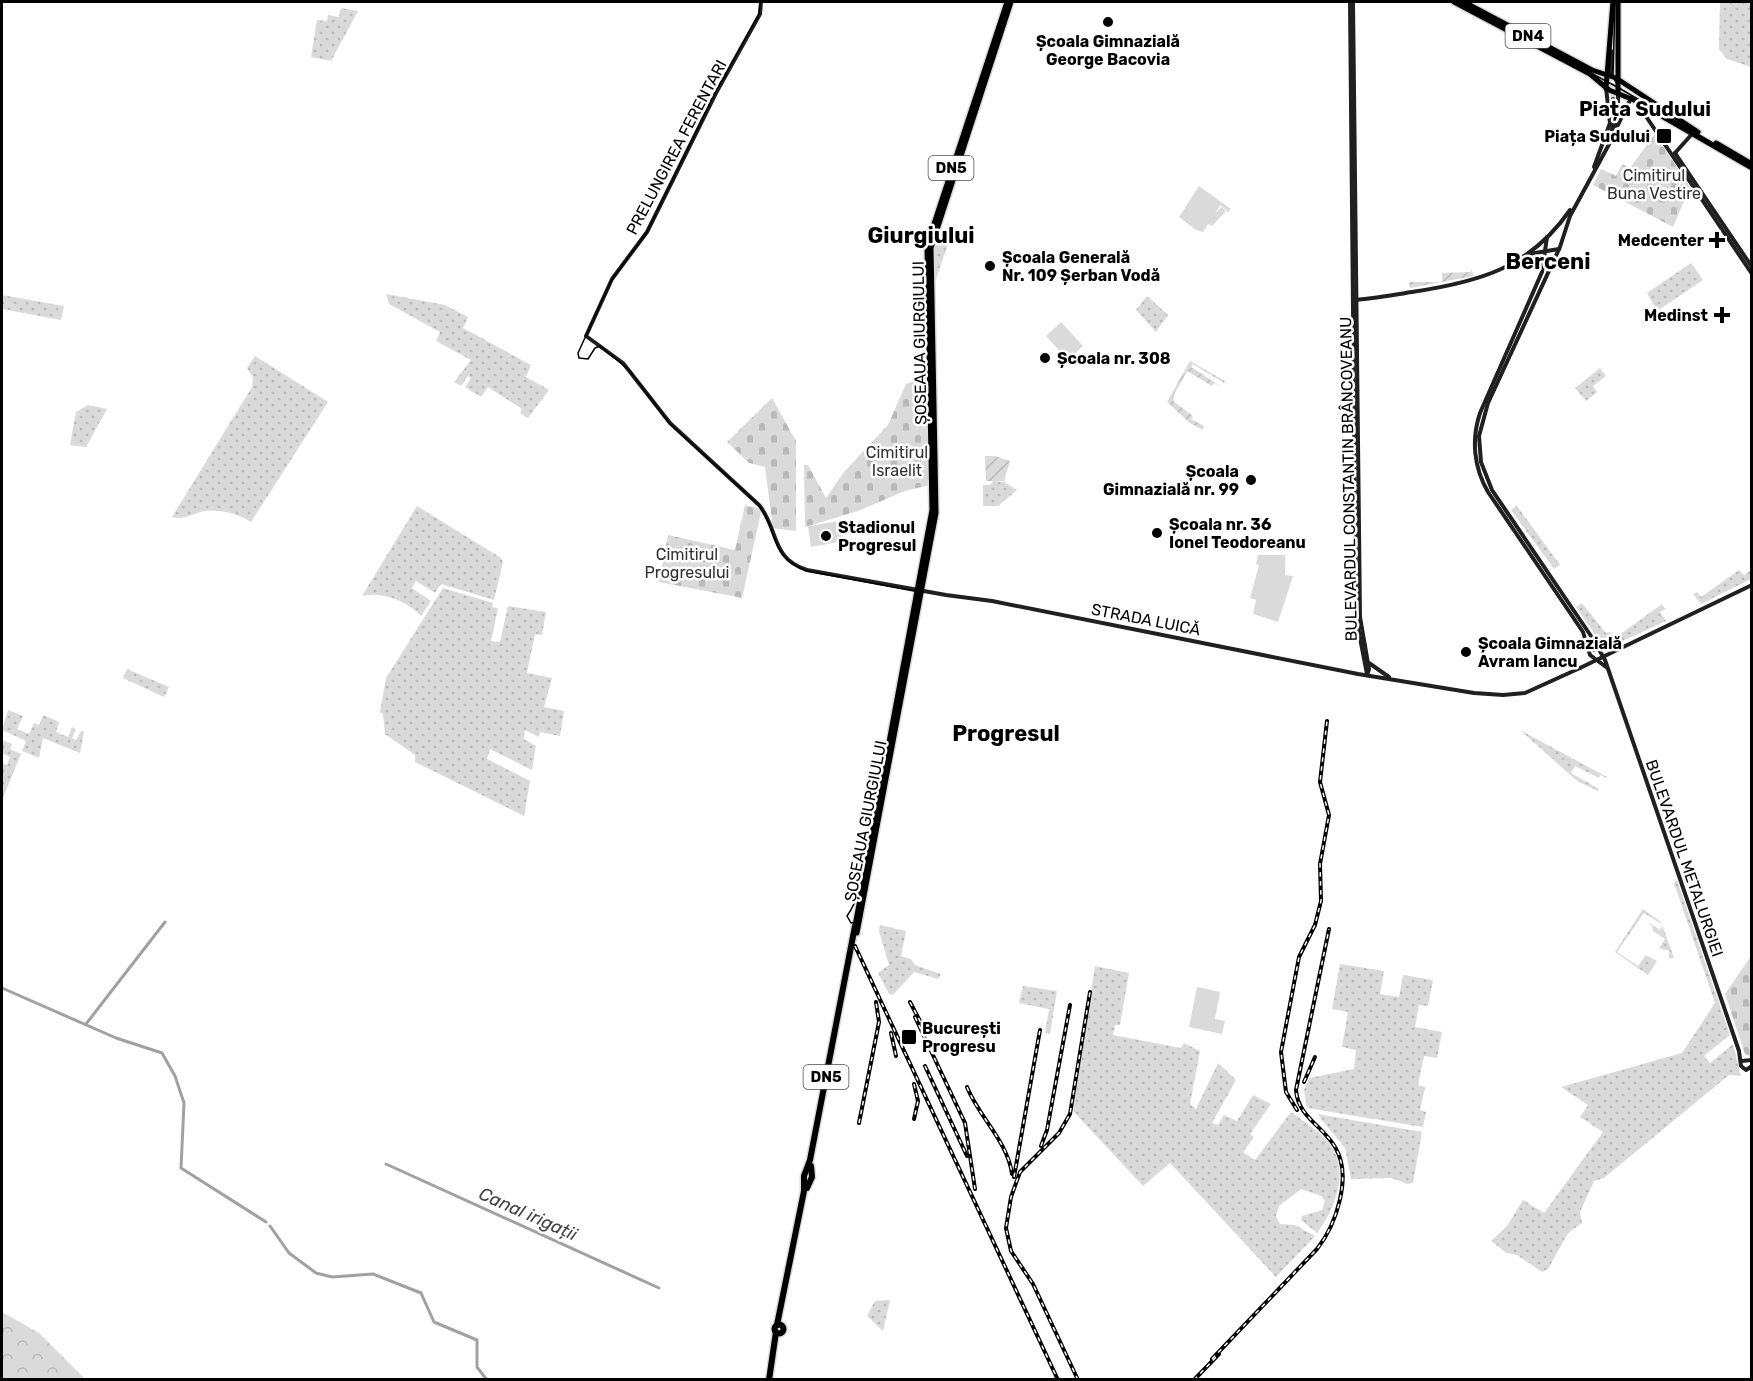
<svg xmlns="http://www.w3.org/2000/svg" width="1753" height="1381" viewBox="0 0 1753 1381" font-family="Rubik,sans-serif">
<defs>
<pattern id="grass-dots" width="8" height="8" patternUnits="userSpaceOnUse" patternTransform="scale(1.5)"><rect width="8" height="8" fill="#dadada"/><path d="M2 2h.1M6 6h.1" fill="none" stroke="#b9b9b9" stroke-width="1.8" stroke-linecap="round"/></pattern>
<pattern id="forest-crowns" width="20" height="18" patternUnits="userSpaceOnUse" patternTransform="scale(1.5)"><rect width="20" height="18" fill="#dadada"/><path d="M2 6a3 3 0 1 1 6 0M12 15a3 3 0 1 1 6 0" fill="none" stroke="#b9b9b9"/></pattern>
<pattern id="cemetery-stones" width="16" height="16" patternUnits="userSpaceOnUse" patternTransform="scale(1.5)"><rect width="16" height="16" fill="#dadada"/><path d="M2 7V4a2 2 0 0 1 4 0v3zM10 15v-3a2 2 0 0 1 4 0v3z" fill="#b9b9b9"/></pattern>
<pattern id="garden-furrows" width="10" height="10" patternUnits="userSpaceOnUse" patternTransform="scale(1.5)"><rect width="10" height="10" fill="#dadada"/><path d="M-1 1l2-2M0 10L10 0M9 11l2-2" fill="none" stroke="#b9b9b9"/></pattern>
</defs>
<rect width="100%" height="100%" fill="#fff"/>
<g fill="url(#grass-dots)">
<polygon points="1720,2 1751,2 1751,67 1727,59 1719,49"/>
<polygon points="341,8 358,11 331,61 311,57 317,20 327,21 328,15 339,17"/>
<polygon points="940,233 949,241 934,285 934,249"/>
<polygon points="1691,263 1703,280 1657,311 1647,293"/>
<polygon points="386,294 445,305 468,317 463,328 531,365 526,377 549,390 528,418 520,413 522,409 488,387 481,397 465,387 471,378 468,376 461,386 454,382 471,360 436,341 440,332 389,304"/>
<polygon points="2,295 64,306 61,320 2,309"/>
<polygon points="1147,296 1168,315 1156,332 1136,310"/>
<path d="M255,356L328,402L251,522C239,514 219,509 205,511C194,513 182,521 172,517L252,387L253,377L247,368Z"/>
<polygon points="1600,368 1606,376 1593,386 1597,392 1586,401 1575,388"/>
<polygon points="88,405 107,409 86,447 70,445 76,412"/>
<polygon points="993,481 1004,482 1017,490 998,506 983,506 983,485 990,485"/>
<path d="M417,506L501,558L503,562L494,600L441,584L435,593L416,581L412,588L431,601L421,616C408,602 383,591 362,596Z"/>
<polygon points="1517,506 1560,565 1554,569 1511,510"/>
<polygon points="1739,570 1744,575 1751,570 1751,579 1701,604 1693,594 1697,592 1701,597"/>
<polygon points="443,588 493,603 492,607 498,608 491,641 500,642 508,606 546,612 542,635 535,634 527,673 552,678 544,707 564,711 560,736 540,732 539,737 525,730 524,739 536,746 532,770 490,749 487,759 530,781 524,816 415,762 415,755 385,734 383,714 380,712 386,678"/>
<polygon points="1582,603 1606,633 1610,632 1615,638 1662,604 1665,609 1660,612 1666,621 1605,649 1576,607"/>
<polygon points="127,669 169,687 164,697 123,678"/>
<polygon points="8,710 23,716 17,729 29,734 34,723 39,725 43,715 59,722 56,732 68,737 72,727 76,729 72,738 76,740 81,731 84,732 80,753 43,738 39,758 22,751 26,741 2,730"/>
<polygon points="1520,730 1607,777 1607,778 1600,775 1599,778 1575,766 1571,773 1599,789 1598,791 1577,781"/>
<polygon points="2,740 12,744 10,749 21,754 2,800 2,763 7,765 10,757 2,753"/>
<polygon points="1677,880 1730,1035 1704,1056 1710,1063 1733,1044 1741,1076 1729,1075 1604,1178 1594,1181 1580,1212 1582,1223 1568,1233 1548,1269 1542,1272 1517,1255 1507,1253 1491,1241 1507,1226 1523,1200 1544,1213 1603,1132 1580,1117 1588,1105 1561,1087 1682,1053 1715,1003 1674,883"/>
<polygon points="1643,909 1661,922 1674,958 1669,958 1669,951 1659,948 1665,939 1653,931 1652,925 1649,925 1650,923 1660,930 1663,925 1644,913 1617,952 1638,966 1646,955 1657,961 1648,975 1615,952"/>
<polygon points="880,925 906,931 901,956 911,959 915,965 941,974 938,979 914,972 893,995 889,994 878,973 889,965 879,931"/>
<polygon points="1340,964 1384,971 1380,994 1399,997 1403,975 1433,980 1428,1006 1419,1005 1415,1027 1442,1032 1437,1058 1424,1056 1418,1085 1425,1087 1420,1110 1426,1112 1423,1127 1307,1108 1304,1090 1309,1078 1354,1069 1356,1050 1342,1047 1348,1012 1332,1009"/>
<path d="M1095,966L1129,973L1120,1025H1115L1113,1035L1181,1048L1184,1043L1200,1051L1190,1104L1196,1109L1218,1063L1236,1080L1212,1123L1218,1125L1224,1115L1237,1121L1253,1095L1271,1104L1250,1134L1254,1137L1243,1152L1255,1160L1291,1112C1305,1123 1324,1133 1333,1149C1349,1175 1333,1212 1317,1233L1301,1220L1302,1216L1322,1210L1325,1201L1321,1196L1301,1189L1279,1206L1276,1216L1280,1224L1295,1225L1315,1236L1276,1277L1170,1163L1143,1186L1073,1111Z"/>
<polygon points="1023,986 1057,991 1050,1034 1045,1033 1049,1009 1019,1003"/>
<polygon points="1317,1114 1422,1132 1413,1183 1407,1184 1392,1178 1351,1179 1345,1148"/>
<polygon points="890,1300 883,1331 867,1316 875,1301"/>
</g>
<polygon fill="url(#forest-crowns)" points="2,1312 39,1333 85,1379 2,1379"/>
<g fill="url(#cemetery-stones)">
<polygon points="1655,134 1692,190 1684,201 1673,227 1593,185 1601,169 1616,176 1622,164 1630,168"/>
<polygon points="927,376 930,485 905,491 858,511 805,527 804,465 808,465 826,498 844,472 888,425 906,384"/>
<polygon points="772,398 796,441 796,531 773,528 765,467 749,463 727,442"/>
<polygon points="745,505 758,508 761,512 742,598 659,582 668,535 735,550"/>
<polygon points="1751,956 1751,1057 1745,1054 1725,994"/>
</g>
<g fill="url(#garden-furrows)">
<polygon points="1471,269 1474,276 1410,288 1409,282 1442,282 1442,273 1471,272"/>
<polygon points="1190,361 1225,381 1224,383 1193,364 1191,367 1222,387 1214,383 1212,386 1187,371 1175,393 1173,401 1193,416 1191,419 1204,426 1203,430 1190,423 1167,402"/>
<polygon points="985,456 995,456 1010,461 1004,481 986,481"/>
</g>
<g fill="#dadada">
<polygon points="1199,186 1231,209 1228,212 1220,205 1215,214 1221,207 1226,211 1212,226 1208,224 1203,232 1196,230 1179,217"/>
<polygon points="1061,322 1083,346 1068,360 1046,336"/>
<polygon points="840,521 844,541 811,547 808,526"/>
<polygon points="1258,555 1285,555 1285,575 1293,576 1278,622 1253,614 1256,600 1250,598 1259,565 1256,564"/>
<polygon points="1197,987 1220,992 1215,1019 1225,1021 1222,1034 1189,1027"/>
</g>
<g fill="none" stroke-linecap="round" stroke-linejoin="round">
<g stroke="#a1a1a1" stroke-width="3">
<polyline points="2,988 116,1038 162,1053 175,1076 184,1103 181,1168 266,1222"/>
<polyline points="86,1024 165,922"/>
<polyline points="386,1164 659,1288"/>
<polyline points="270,1226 289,1253 316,1273 332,1277 373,1274 421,1293 434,1322 477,1340 477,1367 487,1380"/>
</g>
<g stroke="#d9d9d9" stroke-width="4" stroke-dasharray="4 2" stroke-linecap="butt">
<polyline points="1611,77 1613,99"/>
<polyline points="1615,92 1616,76"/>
</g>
<g stroke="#dbdbdb" stroke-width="8">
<g id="primary">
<polyline points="1454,2 1590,74 1609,90 1634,100 1752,168"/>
<polyline points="1464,2 1592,70 1616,78 1698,132"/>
<polyline points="1606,88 1613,2"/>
<polyline points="1618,92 1618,2"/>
<polyline points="1716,143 1752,164"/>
<polyline points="855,926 932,510 927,245 1007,2"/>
<polyline points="857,933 936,513 931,248 1011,2"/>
</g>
</g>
<g stroke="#dbdbdb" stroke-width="9">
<g id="highway">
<polyline points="807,1188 812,1177 811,1166"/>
<circle cx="779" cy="1329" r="4.5"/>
<polyline points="777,1325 804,1191 804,1176 810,1160 855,926"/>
<polyline points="769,1380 776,1332"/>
</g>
</g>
<g stroke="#202020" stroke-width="4">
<path d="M761,2L760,14L716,93L647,232L612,279L586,336L623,363L670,423L759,505C779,529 770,558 807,570L946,595L992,601L1358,674L1474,693L1503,695L1525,693L1580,668"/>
<polyline points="1350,2 1356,617 1367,674"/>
<polyline points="1353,2 1360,617 1369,669 1367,675"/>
<polyline points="1611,73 1611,51"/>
<polyline points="1618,93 1618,119 1613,137 1570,216 1560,247 1488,403 1479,436 1481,462 1492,490 1591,636 1605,660 1739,1051 1741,1066 1746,1070 1752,1066"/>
<polyline points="1613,99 1613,119"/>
<polyline points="1637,103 1752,274"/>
<polyline points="1618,125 1631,98"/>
<polyline points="1610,138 1615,116"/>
<polyline points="1675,153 1752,267"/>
<polyline points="1675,153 1692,134"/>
<polyline points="1594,167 1610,123 1606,88"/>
<path d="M1547,237L1542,272L1480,413C1471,440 1474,468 1488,492L1583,632L1590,655L1606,667"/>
<polyline points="1529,254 1559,249"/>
<polyline points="1552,264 1566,263"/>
<path d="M1353,300C1373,299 1393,295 1412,292C1479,282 1530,268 1570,210"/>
<polyline points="1587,644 1594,650 1598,646"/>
<polyline points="1617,650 1752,585"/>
<polyline points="1369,663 1389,677"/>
<polyline points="1741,1061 1752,1060"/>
</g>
<use href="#primary" stroke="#000" stroke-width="5"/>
<use href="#highway" stroke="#000" stroke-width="6"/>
<g stroke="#000" stroke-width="1.5">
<path d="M760,2L759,14L715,93L647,232L612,279L578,353L579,358L588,359L595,348L600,346L629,370L670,424L758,504C779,530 768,557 807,571L914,591L921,585"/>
<path d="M1009,2L928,246L927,262L933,515L865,875C860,889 856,904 847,916L851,923L856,922L859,917L935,509L929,246L1010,2"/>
<polyline points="1458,2 1619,88 1752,166"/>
<polyline points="1615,2 1613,77 1619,88"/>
</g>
<g stroke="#000" stroke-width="4">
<g id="rail">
<polyline points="855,946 1058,1380"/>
<polyline points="910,1002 921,1023"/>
<polyline points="915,1017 965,1123 975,1189"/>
<polyline points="891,1033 896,1056"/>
<polyline points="925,1066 967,1156"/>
<polyline points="1304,1082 1315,1057"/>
<polyline points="914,1084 918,1101 914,1119"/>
<path d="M967,1087C979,1117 1008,1142 1012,1174"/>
<polyline points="1297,1110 1286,1092 1281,1052 1299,957 1315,925 1321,901 1320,864 1329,815 1320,782 1327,721"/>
<polyline points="859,1123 879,1022 876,1002"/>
<polyline points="1041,1146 1047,1130 1070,1005"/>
<polyline points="1014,1177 1040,1030"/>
<path d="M1212,1359L1317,1249C1336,1225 1353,1176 1335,1147C1323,1126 1298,1117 1296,1090L1329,929"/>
<polyline points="1078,1380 1033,1284 1011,1251 1006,1228 1011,1197 1020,1172 1059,1133 1070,1114 1090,992"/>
<polyline points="1194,1380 1219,1354"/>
</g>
</g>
<use href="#rail" stroke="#fff" stroke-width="1.5" stroke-dasharray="4.5" stroke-linecap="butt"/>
<polyline stroke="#202020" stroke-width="4" points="1580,668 1617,650"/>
</g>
<g fill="#000" stroke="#fff" stroke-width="2">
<circle cx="1108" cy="22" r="6"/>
<rect x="1656" y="128" width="16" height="16" rx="3"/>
<path d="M1714 231h6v6h6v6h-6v6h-6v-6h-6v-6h6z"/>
<circle cx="990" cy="266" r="6"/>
<path d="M1719 306h6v6h6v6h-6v6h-6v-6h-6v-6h6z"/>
<circle cx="1045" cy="358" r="6"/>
<circle cx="1251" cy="480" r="6"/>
<circle cx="1157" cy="533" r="6"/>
<circle cx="826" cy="536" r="6"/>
<circle cx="1466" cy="652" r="6"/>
<rect x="901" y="1029" width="16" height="16" rx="3"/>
</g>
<g text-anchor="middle" stroke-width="5" stroke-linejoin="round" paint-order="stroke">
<g fill="#fff" stroke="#4c4c4c" stroke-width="1.5">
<rect x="1505.5" y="24" width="45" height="24" rx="4.5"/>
<rect x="928.5" y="156" width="45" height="24" rx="4.5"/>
<rect x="803.5" y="1065" width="45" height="24" rx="4.5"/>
</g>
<g font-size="15" font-weight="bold" fill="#000">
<text x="1528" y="41">DN4</text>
<text x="951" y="173">DN5</text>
<text x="826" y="1082">DN5</text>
</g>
<g font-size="16" font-weight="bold" fill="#000" stroke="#fff" text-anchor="start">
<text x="1108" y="47" text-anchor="middle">Școala Gimnazială<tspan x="1108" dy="18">George Bacovia</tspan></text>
<text x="1650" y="142" text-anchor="end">Piața Sudului</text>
<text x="1704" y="246" text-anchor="end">Medcenter</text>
<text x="1002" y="263">Școala Generală<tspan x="1002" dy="18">Nr. 109 Șerban Vodă</tspan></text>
<text x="1708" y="321" text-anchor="end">Medinst</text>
<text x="1057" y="364">Școala nr. 308</text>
<text x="1239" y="477" text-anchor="end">Școala<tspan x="1239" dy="18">Gimnazială nr. 99</tspan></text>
<text x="1169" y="530">Școala nr. 36<tspan x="1169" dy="18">Ionel Teodoreanu</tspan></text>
<text x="838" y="533">Stadionul<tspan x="838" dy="18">Progresul</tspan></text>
<text x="1478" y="649">Școala Gimnazială<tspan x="1478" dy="18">Avram Iancu</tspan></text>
<text x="922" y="1034">București<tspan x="922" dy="18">Progresu</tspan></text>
</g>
<g font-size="16" fill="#000" stroke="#fff">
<text transform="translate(676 147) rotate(-62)" y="6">PRELUNGIREA FERENTARI</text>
<text transform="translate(919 343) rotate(-91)" y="6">ȘOSEAUA GIURGIULUI</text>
<text transform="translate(1348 479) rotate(-91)" y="6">BULEVARDUL CONSTANTIN BRÂNCOVEANU</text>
<text transform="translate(1146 619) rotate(11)" y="6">STRADA LUICĂ</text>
<text transform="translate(865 821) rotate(-79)" y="6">ȘOSEAUA GIURGIULUI</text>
<text transform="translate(1685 858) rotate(71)" y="6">BULEVARDUL METALURGIEI</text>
</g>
<g font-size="16" fill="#313131" stroke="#fff">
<text x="1654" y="181">Cimitirul<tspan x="1654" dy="18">Buna Vestire</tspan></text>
<text x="897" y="458">Cimitirul<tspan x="897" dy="18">Israelit</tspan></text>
<text x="687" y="560">Cimitirul<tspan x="687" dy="18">Progresului</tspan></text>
</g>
<g font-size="18" font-style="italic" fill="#424242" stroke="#fff">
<text transform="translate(528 1214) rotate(24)" y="6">Canal irigații</text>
</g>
<g font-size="20" font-weight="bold" fill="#000" stroke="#fff">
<text x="1645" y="116">Piața Sudului</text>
</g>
<g font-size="22" font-weight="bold" fill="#000" stroke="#fff">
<text x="921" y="243">Giurgiului</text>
<text x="1548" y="269">Berceni</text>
<text x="1006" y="741">Progresul</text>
</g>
</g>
<rect width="1753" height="1381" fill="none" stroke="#000000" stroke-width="6"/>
</svg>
